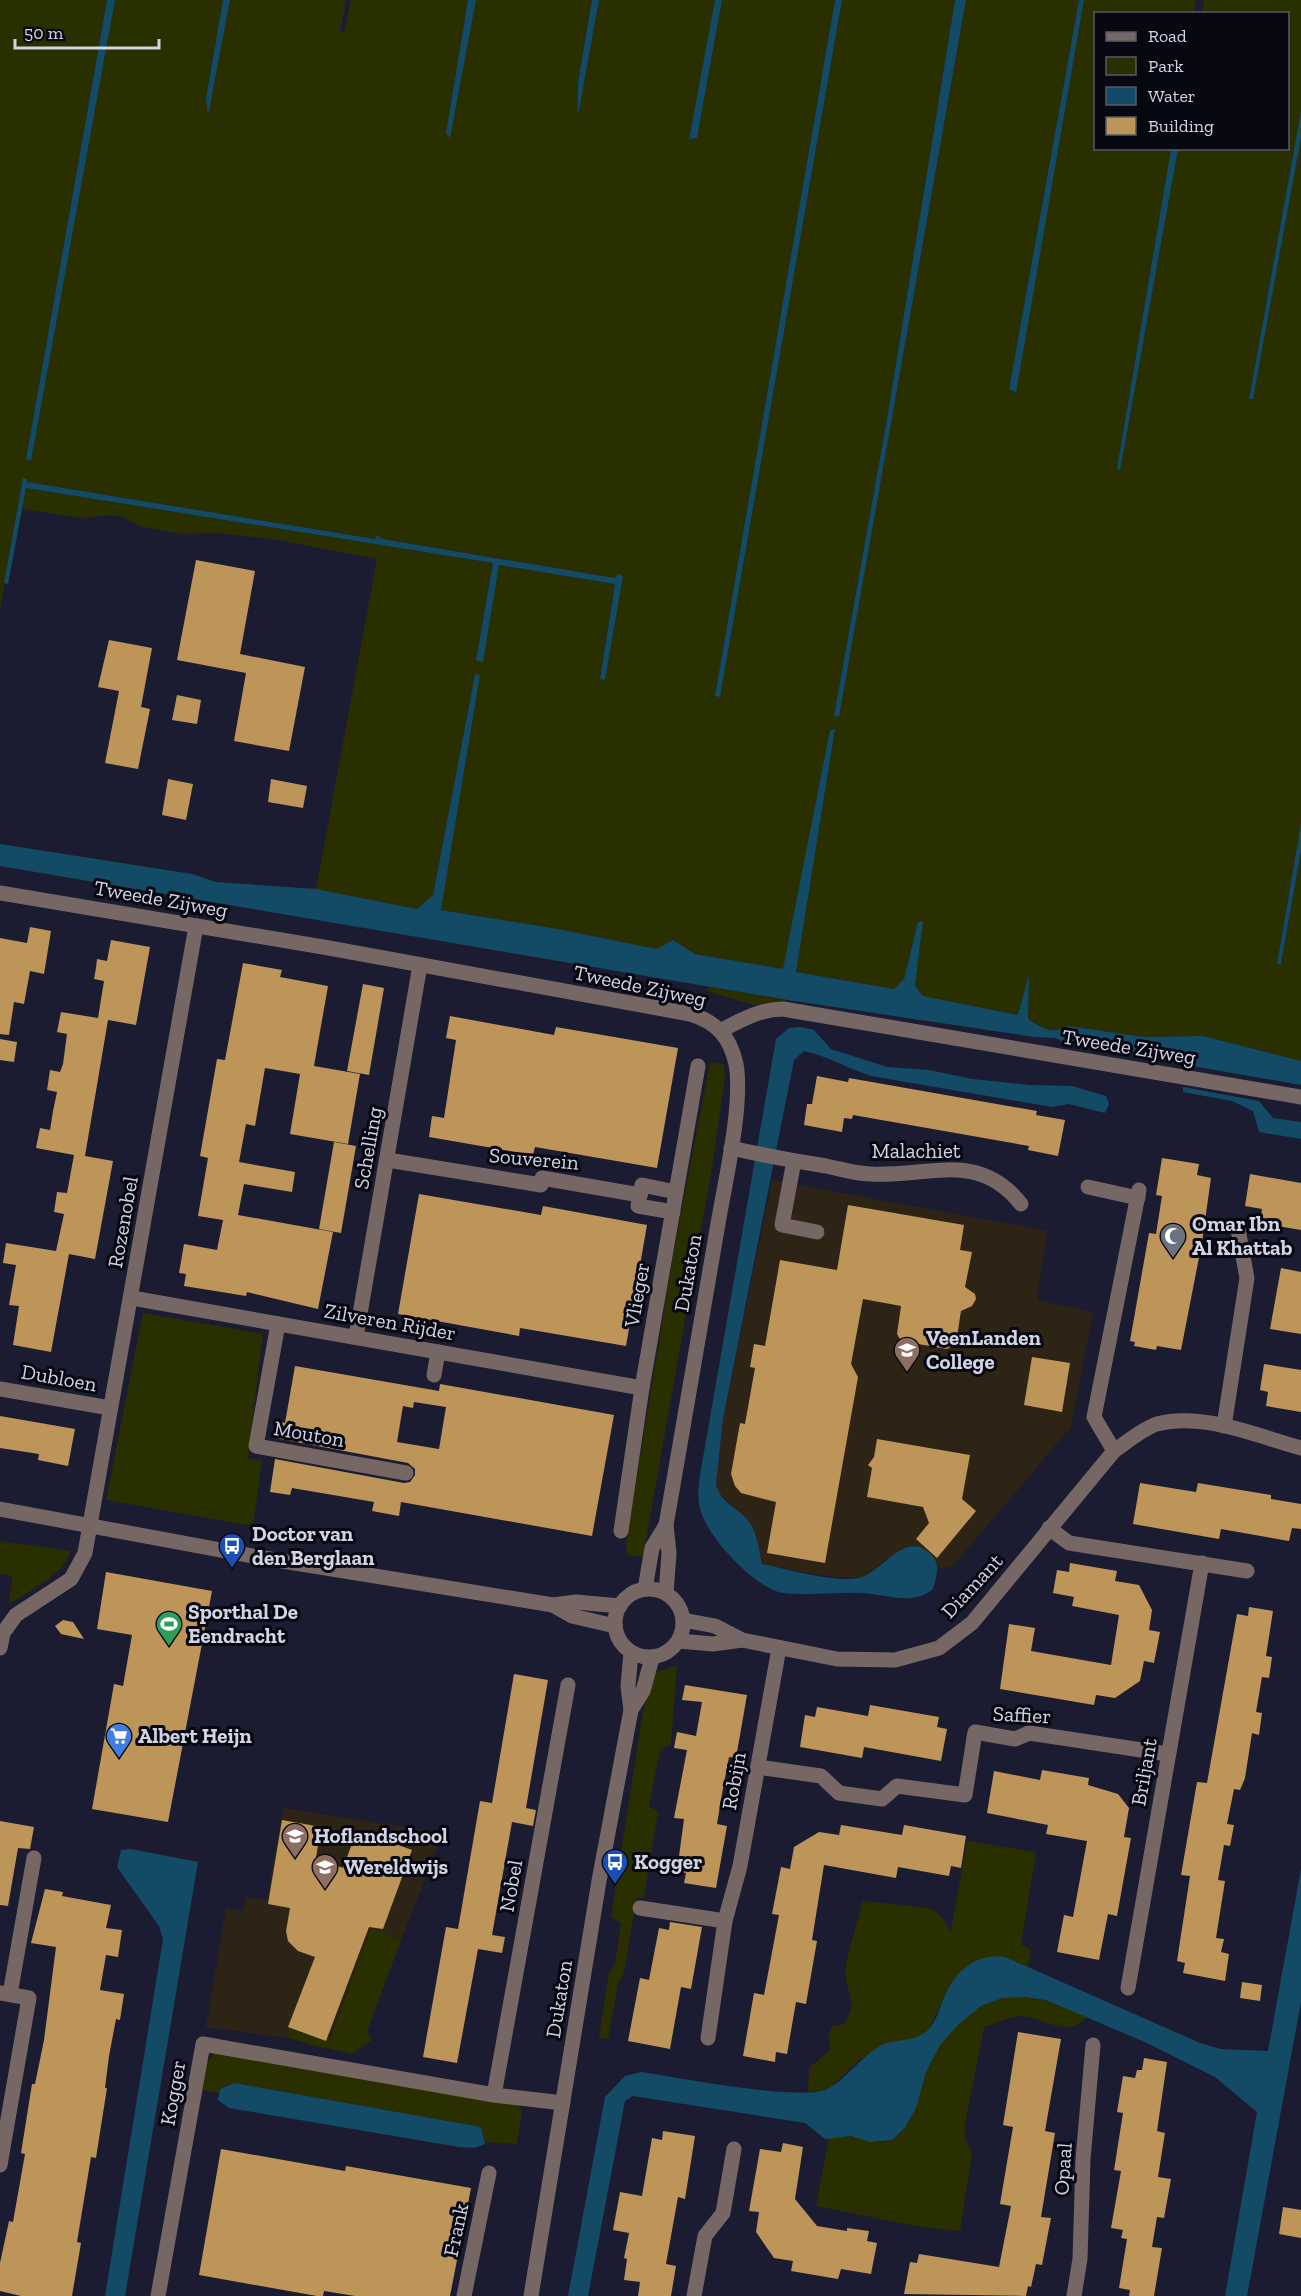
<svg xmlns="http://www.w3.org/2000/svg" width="1301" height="2296" viewBox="0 0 1301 2296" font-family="'Zilla Slab',serif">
<rect width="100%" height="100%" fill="#1b1c32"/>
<g fill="#2e2415">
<polygon points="772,1180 1047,1231 1037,1300 1093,1312 1071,1427 952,1567 937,1568 935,1559 886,1558 873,1573 860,1578 824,1576 762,1564 753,1530 747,1519 718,1493 716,1484 723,1419"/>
<polygon points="283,1808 443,1833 401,1940 371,1928 325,2049 288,2038 206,2027 226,1908 244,1911 245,1897 267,1900"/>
</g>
<g fill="#2a2f00">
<path d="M0,0H107L26,459L31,460L115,0H223L206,98L208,113L230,0H346L340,32L344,33L351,0H468L446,133L450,137L476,0H592L578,82L579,111L599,0H715L689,139L697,138L722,0H835L715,696L720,697L842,0H955L887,419L834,716L839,717L966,0H1079L1009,389L1015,393L1084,0H1196L1194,13L1096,14V148L1171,149L1117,468L1120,470L1178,149L1288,148V14L1202,13L1204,0H1301V111L1249,399L1253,398L1301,138V823L1277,963L1281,964L1301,851V1061L1203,1036L1144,1037L1068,1026C1052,1035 1042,1028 1028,1019L1029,979L1019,1015L923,996L915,986L923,922H918L904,979L894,989L796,972L835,730H830L784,970L695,954L673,940L657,949L558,929L441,910L480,675L475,674L433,895L417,909L316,889L377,559L272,539L217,533L182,534L139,526L124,517L112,515L82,518L22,509L26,488L493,563L476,660L483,661L499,565L615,584L600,679L605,680L623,576L618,574L616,578L382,539L381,537L375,539L27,482L23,478L0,610Z"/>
<polygon points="709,987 788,1000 754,1005 706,991"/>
<polygon points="710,1062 724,1064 725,1077 712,1168 643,1557 627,1555 626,1545 672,1261"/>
<polygon points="143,1313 263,1334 248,1458 262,1461 253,1526 106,1500"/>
<path d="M0,1541L71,1551C63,1576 29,1591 9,1604L12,1576L0,1574Z"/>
<polygon points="677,1665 671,1744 660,1750 649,1806 658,1812 644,1898 637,1897 624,1972 618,1984 608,2039 599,2038 609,1972 615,1964 621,1923 611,1917 642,1717 651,1674"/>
<path d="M967,1841L1036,1852L1021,1945L1031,1949L1028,1967L1005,1957L947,1991L929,2029L918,2038L900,2041L862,2058L827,2090L808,2092L809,2068L830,2050L829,2034L832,2026L844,2024C861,2002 842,1988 846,1965C850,1944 858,1923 862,1901L929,1908L942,1917L951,1931Z"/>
<polygon points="371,1928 401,1940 367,2032 372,2040 352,2054 288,2038 290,2027 329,2041"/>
<path d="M1025,1997L1046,2000L1088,2017C1065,2040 1043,2016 1021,2016C1010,2016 995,2024 984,2027L965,2125V2137L972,2153L960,2231L915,2226L816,2206L829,2138C837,2138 845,2135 853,2137C865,2139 880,2146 893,2139C915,2125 918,2096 925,2074C935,2042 969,2006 1002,1998C1009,1996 1017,1997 1025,1997Z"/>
<polygon points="214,2054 227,2054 518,2102 522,2113 517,2144 485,2142 481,2127 234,2083 220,2088 219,2093 202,2090 207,2062"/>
</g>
<g fill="#134b67">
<polygon points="107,0 115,0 31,461 26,459"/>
<polygon points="223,0 230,0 208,116 206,98"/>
<polygon points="468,0 476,0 450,138 446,133"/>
<polygon points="592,0 599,0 578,116 578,82"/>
<polygon points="715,0 722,0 697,138 689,139"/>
<polygon points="835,0 842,0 720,697 715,696"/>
<polygon points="955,0 966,0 839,717 834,716 887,419"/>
<polygon points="1079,0 1084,0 1016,393 1009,389"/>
<polygon points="1301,111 1301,138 1253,399 1249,399"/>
<polygon points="1171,149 1178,149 1120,471 1117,468"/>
<polygon points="23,478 27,479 27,482 375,539 377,535 382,539 615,578 618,574 623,576 605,680 600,679 615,584 499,565 483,662 476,660 493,563 26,488 8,584 4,583"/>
<path d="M475,674L480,675L441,910L558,929L657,949L673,940L695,954L783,969L830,730L835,729L796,972L894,989L904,979L918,922L923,921L915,986L923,996L1018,1015L1029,975L1028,1019C1042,1028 1052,1035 1068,1026L1144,1037L1203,1036L1301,1061V1085L1067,1044L1056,1038L1034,1037L788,1000L0,866V844L192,874L216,882L316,889L417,909L433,895Z"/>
<polygon points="1301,823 1301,851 1281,964 1277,964"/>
<path d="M801,1027L814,1030L831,1049L887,1067L929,1070L972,1079L1029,1085L1072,1086L1106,1096L1109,1104L1105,1113L1069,1104L1052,1107L871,1076C847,1068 828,1056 804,1051L794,1060L723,1419L716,1484C720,1502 735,1506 747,1519C757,1531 759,1550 762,1564C789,1569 833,1583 859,1578C880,1574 904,1531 928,1552C935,1557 938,1564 937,1572C936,1579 935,1584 932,1590C910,1606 887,1594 862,1593C836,1592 809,1596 784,1593C756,1590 705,1535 700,1508C696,1492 700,1475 703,1458L776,1039L789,1028Z"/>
<polygon points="1183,1087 1259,1101 1273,1118 1301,1122 1301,1139 1259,1132 1253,1111 1232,1101 1183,1092"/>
<polygon points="131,1849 198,1862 125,2296 105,2296 163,1939 159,1926 117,1867 121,1850"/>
<path d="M1301,1869V2002L1247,2296H1225L1257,2112L1215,2077L1147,2043L1046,2000L1025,1997L1002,1998L981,2006L958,2025L940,2045L926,2072L916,2108L905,2128L892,2140L870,2142L851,2136L825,2139L805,2123L633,2096L625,2101L588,2296H568L605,2097L625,2076L642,2072C675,2077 803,2102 827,2089C844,2081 861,2057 880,2046C895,2038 913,2043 927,2031C938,2021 940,2004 947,1991C959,1968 979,1953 1005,1957L1200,2043L1221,2049L1268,2051Z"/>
<polygon points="234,2083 481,2127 485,2144 475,2148 459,2147 229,2108 218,2100 220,2089"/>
</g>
<g fill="#bd9559" fill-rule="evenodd">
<polygon points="196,560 255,571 240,654 305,667 289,751 234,741 246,673 177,660"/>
<polygon points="109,640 152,648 141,707 150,709 138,769 105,763 119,691 98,687"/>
<polygon points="177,695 201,700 197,724 172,720"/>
<polygon points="168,779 193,784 186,820 162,815"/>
<polygon points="271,779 307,786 303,808 268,802"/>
<polygon points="30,927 51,931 44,974 30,971 24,1004 14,1002 9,1035 0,1034 0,938 27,943"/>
<polygon points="111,940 150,947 136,1025 108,1020 85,1156 113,1161 95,1259 69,1254 51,1352 13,1345 19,1306 9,1305 16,1265 3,1263 6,1243 56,1251 64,1214 54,1212 57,1192 67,1193 74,1155 36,1148 40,1128 50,1130 53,1111 57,1092 47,1090 50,1070 60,1072 63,1064 67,1034 57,1032 61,1012 98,1018 104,981 94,979 96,968 97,959 107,961"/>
<polygon points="243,963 282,970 280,977 328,986 314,1066 360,1074 348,1144 290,1134 300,1074 265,1068 255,1126 246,1124 239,1162 295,1172 292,1192 244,1184 238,1215 333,1232 318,1309 247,1292 246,1296 184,1286 186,1274 179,1273 184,1244 217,1250 223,1220 198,1216 208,1158 200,1156 217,1059 225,1060"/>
<polygon points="363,984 384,988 369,1075 347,1071"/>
<polygon points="450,1016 554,1035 556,1027 678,1048 657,1168 535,1147 533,1155 429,1137 432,1116 444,1118 456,1040 446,1038"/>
<polygon points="0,1039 17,1042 14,1062 0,1060"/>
<polygon points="817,1076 848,1082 849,1078 1037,1111 1036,1115 1065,1120 1058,1156 1028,1150 1029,1146 853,1115 852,1119 844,1118 842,1132 804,1125 807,1104 812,1104"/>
<polygon points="334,1142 356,1146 341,1233 319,1229"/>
<polygon points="1162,1158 1199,1164 1197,1175 1211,1178 1202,1242 1181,1350 1157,1346 1156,1350 1134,1346 1135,1342 1130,1341 1149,1233 1156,1234 1162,1196 1156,1195"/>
<polygon points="1250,1174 1301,1183 1301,1230 1260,1223 1262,1209 1245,1206"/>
<polygon points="419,1194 541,1215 543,1206 647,1225 626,1346 520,1328 519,1336 398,1314"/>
<polygon points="848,1205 964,1225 960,1250 972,1252 965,1287 975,1294 976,1299 972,1306 961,1311 956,1343 947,1349 901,1341 897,1334 901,1306 863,1299 851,1364 858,1377 825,1563 767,1553 776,1502 741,1493 735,1486 731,1474 740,1423 745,1424 755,1368 750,1367 754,1344 765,1346 780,1260 837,1270"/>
<polygon points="1281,1268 1301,1272 1301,1334 1270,1329"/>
<polygon points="1032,1357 1070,1363 1062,1412 1024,1405"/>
<polygon points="1264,1364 1301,1370 1301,1412 1266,1406 1268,1392 1260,1390"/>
<path d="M295,1366L439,1391L440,1384L614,1415L592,1536L401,1502L399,1516L372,1511L374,1502L292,1488L290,1495L270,1492L275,1459L404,1483L410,1482L415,1475V1469L408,1463L275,1438L278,1421L285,1423ZM414,1402L446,1407L439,1449L397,1442L403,1406L413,1408Z"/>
<polygon points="0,1416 75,1429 68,1466 38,1460 39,1454 0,1448"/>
<polygon points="877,1439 970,1455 962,1499 976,1511 937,1558 916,1539 929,1523 923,1507 867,1497 872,1468 868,1465 874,1457"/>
<polygon points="1140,1483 1196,1492 1198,1483 1271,1495 1271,1499 1301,1504 1301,1529 1292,1528 1289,1541 1221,1529 1219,1539 1133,1524"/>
<polygon points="1070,1563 1117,1571 1115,1581 1139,1585 1152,1610 1149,1630 1160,1632 1154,1663 1144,1661 1140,1681 1115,1698 1096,1695 1094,1705 1000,1689 1009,1624 1035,1628 1031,1651 1111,1665 1119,1615 1072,1606 1074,1597 1053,1593 1057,1570 1069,1572"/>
<polygon points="106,1572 212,1591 168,1822 92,1809 114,1684 123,1686 132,1635 97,1629"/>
<polygon points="1249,1607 1273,1611 1266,1656 1272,1657 1269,1678 1262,1677 1256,1712 1262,1713 1259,1735 1252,1733 1245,1778 1240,1790 1234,1789 1227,1824 1234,1825 1230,1846 1224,1845 1218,1880 1225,1881 1216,1938 1224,1939 1221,1952 1229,1954 1225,1981 1183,1973 1185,1963 1177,1961 1190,1876 1181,1875 1197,1782 1207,1783 1237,1614 1248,1616"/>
<polygon points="63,1620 73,1622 84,1639 61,1634 55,1626"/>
<polygon points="514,1674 548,1680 526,1808 536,1810 533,1826 512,1822 492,1935 505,1937 502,1953 478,1949 457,2063 423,2057 446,1927 458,1929 480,1801 492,1803"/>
<polygon points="685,1685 747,1695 736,1758 729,1757 722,1794 717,1824 727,1826 716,1888 684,1883 686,1873 677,1871 684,1819 674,1818 687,1750 674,1748 677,1732 696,1736 702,1702 682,1700"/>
<polygon points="870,1705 939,1717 937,1727 947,1729 941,1761 864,1747 862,1758 800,1747 805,1715 815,1717 817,1707 868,1716"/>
<polygon points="1042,1770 1089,1778 1088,1785 1118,1794 1129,1808 1124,1837 1131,1838 1117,1916 1108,1914 1099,1960 1057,1952 1064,1915 1073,1917 1087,1841 1046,1834 1048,1825 987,1813 994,1771 1040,1780"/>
<polygon points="282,1820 321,1827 316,1858 343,1868 357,1830 412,1850 383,1929 369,1927 326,2041 288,2027 315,1957 298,1951 288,1941 286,1931 290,1908 268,1904"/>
<polygon points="0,1821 34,1827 30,1849 18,1848 8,1906 0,1905"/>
<polygon points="841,1825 902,1835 904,1825 966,1836 961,1868 951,1866 949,1876 898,1867 896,1878 824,1865 812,1940 817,1941 806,2004 796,2002 787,2054 776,2052 775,2062 743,2056 754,1993 764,1995 779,1915 772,1914 781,1867 790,1869 794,1847 819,1832 839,1835"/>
<polygon points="45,1889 63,1892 62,1896 111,1905 106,1928 122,1930 118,1957 106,1955 100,1990 124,1994 120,2020 116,2019 109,2056 105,2088 107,2088 96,2158 91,2157 77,2242 81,2243 72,2296 21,2296 0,2291 0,2263 9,2221 13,2222 25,2154 21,2153 32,2084 35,2084 44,2040 56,1947 31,1943"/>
<polygon points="670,1922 702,1927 691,1989 681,1987 670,2049 628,2041 640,1978 649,1980 659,1928 669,1930"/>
<polygon points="1242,1982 1262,1985 1260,2001 1240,1998"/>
<polygon points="1018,2032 1061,2039 1045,2131 1055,2133 1041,2217 1051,2218 1042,2265 1036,2264 1031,2287 1028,2286 1026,2296 904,2294 910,2262 917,2263 919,2254 999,2267 1011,2206 1000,2204 1013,2127 1003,2125"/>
<polygon points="1144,2058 1167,2062 1157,2131 1165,2133 1158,2177 1171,2179 1164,2218 1157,2217 1152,2247 1162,2248 1154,2296 1129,2296 1130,2290 1119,2288 1127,2239 1121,2238 1123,2230 1111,2228 1121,2171 1114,2170 1123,2113 1117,2112 1123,2076 1135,2078 1137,2070 1142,2070"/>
<polygon points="663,2131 695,2136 685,2199 678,2197 666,2264 676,2266 671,2296 638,2296 640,2282 624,2280 627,2259 624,2258 629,2233 613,2230 620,2192 642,2196 652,2138 662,2140"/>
<polygon points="783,2143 803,2147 795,2199 817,2226 847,2231 847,2228 869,2231 867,2241 877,2243 871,2274 841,2269 838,2279 791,2271 793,2261 774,2258 756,2232 759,2212 749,2211 760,2149 781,2152"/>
<polygon points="221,2149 345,2171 346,2166 471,2188 450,2296 355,2296 324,2291 323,2296 317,2296 199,2275"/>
<polygon points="1283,2207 1301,2210 1301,2238 1279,2234"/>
</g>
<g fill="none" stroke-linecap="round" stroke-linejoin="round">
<g stroke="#766765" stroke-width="15">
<path d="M0,893L329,948L690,1014C717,1022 730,1037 736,1064C743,1103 726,1178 719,1218C701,1321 684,1423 666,1525L669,1553L666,1593"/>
<path d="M722,1030C741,1020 761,1009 783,1009L1301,1097"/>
<path d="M731,1148C762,1155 794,1161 826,1166C841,1169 856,1174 871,1174C929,1177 978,1150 1021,1204"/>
<polyline points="388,1160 541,1185 542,1178 640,1195"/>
<polyline points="794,1161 782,1225 817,1232"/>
<polyline points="1088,1187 1138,1198"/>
<path d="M1139,1190L1094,1417L1114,1451C1127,1442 1142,1429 1157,1424C1203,1412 1257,1436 1301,1448"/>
<polyline points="673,1212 638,1206 642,1185 676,1192"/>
<polyline points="132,1298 642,1388"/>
<polyline points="278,1324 256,1446 406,1473"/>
<polyline points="356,1337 420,965"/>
<polyline points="434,1375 438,1352"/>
<polyline points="0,1389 110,1408"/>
<polyline points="1224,1426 1247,1278 1238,1229"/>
<polyline points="0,1509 258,1557 553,1605 576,1602 620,1606"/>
<polyline points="1049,1528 1069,1543 1247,1571"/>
<polyline points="621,1531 642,1388 698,1066"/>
<circle cx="649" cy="1623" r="34"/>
<polyline points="645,1589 652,1548 666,1525"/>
<polyline points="553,1605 572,1616 615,1626"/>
<polyline points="683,1620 715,1626 742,1640 837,1659 895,1660 939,1648 972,1623 1114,1451"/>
<polyline points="679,1641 713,1644 742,1640"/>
<polyline points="0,1648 3,1633 16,1615 71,1579 85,1553 196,926"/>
<polyline points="631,1710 643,1691 652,1658"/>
<polyline points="758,1767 821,1776 839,1793 882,1799 897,1786 965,1795 975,1732 1015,1739 1029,1733 1168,1754"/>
<polyline points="640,1908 725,1921"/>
<polyline points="1128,1988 1202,1563"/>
<polyline points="0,1993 29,1998 0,2165"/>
<polyline points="10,1994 34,1858"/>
<polyline points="708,2038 725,1921 740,1866 779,1648"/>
<polyline points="494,2095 568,1685"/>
<polyline points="158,2296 203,2044 494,2095 563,2103"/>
<polyline points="464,2296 489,2173"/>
<polyline points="531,2296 599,1881 631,1710 628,1686 631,1653"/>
<polyline points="694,2296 705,2236 723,2213 734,2149"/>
<polyline points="1074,2296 1080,2259 1083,2159 1093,2045"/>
</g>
</g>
<defs>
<g id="mosque-pin" transform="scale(1.35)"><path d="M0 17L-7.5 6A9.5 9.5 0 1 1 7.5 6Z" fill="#6b7280" stroke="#070811"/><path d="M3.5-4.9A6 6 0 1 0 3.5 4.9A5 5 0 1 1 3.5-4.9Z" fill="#fff"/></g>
<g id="school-pin" transform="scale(1.35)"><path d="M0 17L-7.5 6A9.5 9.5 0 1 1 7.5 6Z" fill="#8d6e63" stroke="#070811"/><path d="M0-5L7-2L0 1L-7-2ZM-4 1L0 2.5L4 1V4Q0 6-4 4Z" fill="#fff"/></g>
<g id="bus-pin" transform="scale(1.35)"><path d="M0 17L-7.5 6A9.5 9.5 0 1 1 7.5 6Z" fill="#1a4fb4" stroke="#070811"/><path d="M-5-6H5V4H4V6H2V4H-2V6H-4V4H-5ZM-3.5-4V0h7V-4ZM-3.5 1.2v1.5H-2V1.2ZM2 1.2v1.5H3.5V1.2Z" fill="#fff"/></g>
<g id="stadium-pin" transform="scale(1.35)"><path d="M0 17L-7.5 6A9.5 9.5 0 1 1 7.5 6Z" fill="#2e9e5b" stroke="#070811"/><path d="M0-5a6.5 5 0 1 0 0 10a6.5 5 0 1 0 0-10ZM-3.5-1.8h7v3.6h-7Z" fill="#fff"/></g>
<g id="supermarket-pin" transform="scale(1.35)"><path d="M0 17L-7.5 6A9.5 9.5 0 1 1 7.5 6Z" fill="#3f7fe0" stroke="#070811"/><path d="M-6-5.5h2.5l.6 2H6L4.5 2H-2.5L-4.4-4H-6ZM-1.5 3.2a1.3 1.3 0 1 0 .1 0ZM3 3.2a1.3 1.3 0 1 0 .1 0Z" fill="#fff"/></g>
</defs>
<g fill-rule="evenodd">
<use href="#mosque-pin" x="1173" y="1236"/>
<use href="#school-pin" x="907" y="1350"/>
<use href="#bus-pin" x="232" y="1546"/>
<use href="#stadium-pin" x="169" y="1624"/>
<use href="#supermarket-pin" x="119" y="1736"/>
<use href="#school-pin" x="295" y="1836"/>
<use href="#bus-pin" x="615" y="1862"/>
<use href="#school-pin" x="325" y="1867"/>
</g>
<g text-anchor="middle" stroke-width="6" stroke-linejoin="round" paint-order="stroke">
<g font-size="21" fill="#d2d4e3" stroke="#070811">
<text transform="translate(161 899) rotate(10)" y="7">Tweede Zijweg</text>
<text transform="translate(640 986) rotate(12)" y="7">Tweede Zijweg</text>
<text transform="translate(1129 1047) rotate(9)" y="7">Tweede Zijweg</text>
<text transform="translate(368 1148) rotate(-80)" y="7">Schelling</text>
<text x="916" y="1158">Malachiet</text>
<text transform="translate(534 1159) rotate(5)" y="7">Souverein</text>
<text transform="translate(123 1222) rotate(-80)" y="7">Rozenobel</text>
<text transform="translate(688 1273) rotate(-80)" y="7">Dukaton</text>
<text transform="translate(637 1295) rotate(-80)" y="7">Vlieger</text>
<text transform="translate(390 1322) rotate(10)" y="7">Zilveren Rijder</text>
<text transform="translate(59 1378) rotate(10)" y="7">Dubloen</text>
<text transform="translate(309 1434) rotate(10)" y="7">Mouton</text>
<text transform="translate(972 1586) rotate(-47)" y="7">Diamant</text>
<text transform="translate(1022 1715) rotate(3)" y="7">Saffier</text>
<text transform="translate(1144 1772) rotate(-80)" y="7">Briljant</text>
<text transform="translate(734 1781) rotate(-80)" y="7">Robijn</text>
<text transform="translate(511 1886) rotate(-80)" y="7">Nobel</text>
<text transform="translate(559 1999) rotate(-81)" y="7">Dukaton</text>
<text transform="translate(173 2093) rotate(-80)" y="7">Kogger</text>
<text transform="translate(1063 2169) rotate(-86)" y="7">Opaal</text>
<text transform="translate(456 2230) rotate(-78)" y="7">Frank</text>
</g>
<g font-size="21" font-weight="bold" fill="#d2d4e3" stroke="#070811" text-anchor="start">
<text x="1192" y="1231">Omar Ibn<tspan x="1192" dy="24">Al Khattab</tspan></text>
<text x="926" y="1345">VeenLanden<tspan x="926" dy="24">College</tspan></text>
<text x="252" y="1541">Doctor van<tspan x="252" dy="24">den Berglaan</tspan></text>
<text x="188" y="1619">Sporthal De<tspan x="188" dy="24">Eendracht</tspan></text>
<text x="138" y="1743">Albert Heijn</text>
<text x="314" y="1843">Hoflandschool</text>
<text x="634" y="1869">Kogger</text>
<text x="344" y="1874">Wereldwijs</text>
</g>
</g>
<rect x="1094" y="12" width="195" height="138" fill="#070811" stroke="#585a65" stroke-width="1.5"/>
<rect x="1106" y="32" width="30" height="9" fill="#766765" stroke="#585a65" stroke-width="1.5"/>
<text x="1148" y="42" font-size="18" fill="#d2d4e3">Road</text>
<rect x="1106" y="57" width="30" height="18" fill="#2a2f00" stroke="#585a65" stroke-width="1.5"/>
<text x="1148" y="72" font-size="18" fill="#d2d4e3">Park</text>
<rect x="1106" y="87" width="30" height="18" fill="#134b67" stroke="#585a65" stroke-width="1.5"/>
<text x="1148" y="102" font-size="18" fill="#d2d4e3">Water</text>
<rect x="1106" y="117" width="30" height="18" fill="#bd9559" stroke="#585a65" stroke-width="1.5"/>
<text x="1148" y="132" font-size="18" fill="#d2d4e3">Building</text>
<path d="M15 39v9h144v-9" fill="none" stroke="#d2d4e3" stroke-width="3"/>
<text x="24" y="39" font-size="18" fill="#d2d4e3" stroke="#070811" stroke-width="4.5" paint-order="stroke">50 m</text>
</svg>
